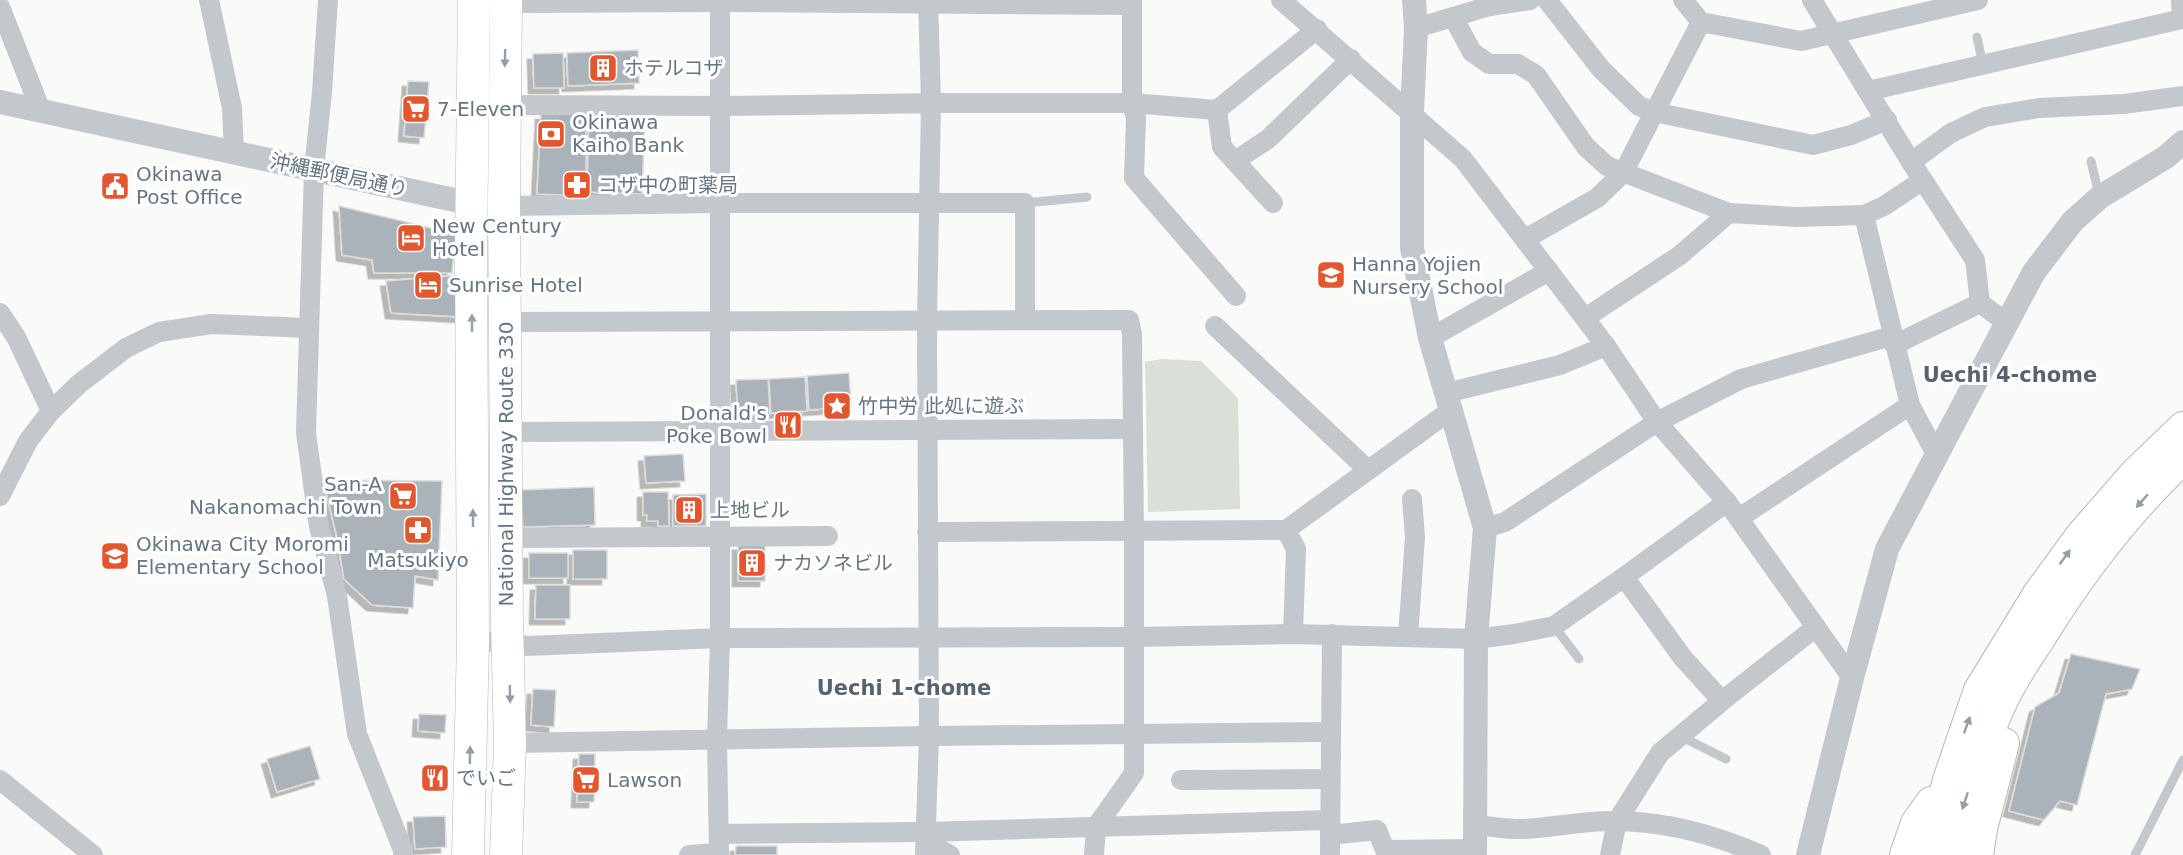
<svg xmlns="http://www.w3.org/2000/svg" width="2183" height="855" viewBox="0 0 2183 855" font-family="'DejaVu Sans','Noto Sans JP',sans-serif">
<defs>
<filter id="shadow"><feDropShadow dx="-5.5" dy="5.5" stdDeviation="0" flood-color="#0004"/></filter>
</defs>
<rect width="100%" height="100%" fill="#fafaf8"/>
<polygon fill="#dadfd7" points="1162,359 1201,361 1238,398 1240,509 1148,512 1145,362"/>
<g fill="#aab3b9" stroke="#dcdcda" stroke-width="1.5" filter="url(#shadow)">
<polygon points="638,50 639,83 568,86 567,53"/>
<polygon points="563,53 564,88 534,88 533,54"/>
<polygon points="408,81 429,82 424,138 404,136"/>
<polygon points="541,114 586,114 586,196 537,194"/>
<polygon points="589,114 645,117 642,194 587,192"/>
<polygon points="339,206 456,234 452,273 374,273 372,260 342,255"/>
<polygon points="461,275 462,317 391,313 386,281"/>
<polygon points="849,373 851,407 809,410 807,376"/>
<polygon points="805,377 807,411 771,413 769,379"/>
<polygon points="768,379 770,414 738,416 736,380"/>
<polygon points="683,454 685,481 646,483 644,456"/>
<polygon points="323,480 442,481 438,580 415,576 413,608 372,605 344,579 336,533"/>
<polygon points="594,487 595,525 523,527 521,490"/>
<polygon points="643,492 668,492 669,526 658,526 658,521 647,521 647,515 643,515"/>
<polygon points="706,494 706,526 673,526 673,495"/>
<polygon points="765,544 765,581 738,581 738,545"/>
<rect x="573" y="550" width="34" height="29"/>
<rect x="529" y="553" width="39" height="25"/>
<polygon points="536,585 570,585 570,619 535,619"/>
<polygon points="2071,654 2140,669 2132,689 2106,694 2077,805 2060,801 2044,820 2009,811 2035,707 2059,693"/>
<polygon points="533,689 556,690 554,727 531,725"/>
<polygon points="419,714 446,715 445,733 418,731"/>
<polygon points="310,746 320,779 277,792 267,759"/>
<polygon points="579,754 595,754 594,802 577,802"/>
<polygon points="445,816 446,847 415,849 413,817"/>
<polygon points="736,846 777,846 777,855 735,855"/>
</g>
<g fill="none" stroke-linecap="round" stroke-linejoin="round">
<g stroke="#b5babe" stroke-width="32">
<g id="primary">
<polyline points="1905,855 1916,823 1931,802"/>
<polyline points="1928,855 1948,780 1979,690 2038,594 2081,535 2136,472 2183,427"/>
<path d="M1949,855C1965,803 1980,749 2003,700C2013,678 2028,657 2041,637C2081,572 2127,512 2183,459"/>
<polyline points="1978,855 1982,829 2004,743"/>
</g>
</g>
<g stroke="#b4b9bd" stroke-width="33">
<g id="trunk">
<polyline points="506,0 504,206 507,622 510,743 506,855"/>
<polyline points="468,855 473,640 471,252 474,0"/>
</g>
</g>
<g stroke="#c3c8cc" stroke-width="9">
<polyline points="1977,37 1983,65"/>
<polyline points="2091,161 2099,195"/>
<polyline points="1025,203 1087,197"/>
<polyline points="1554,626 1579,659"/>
<polyline points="1680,736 1726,759"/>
<polyline points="2135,855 2183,760"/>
</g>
<g stroke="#c3c8cc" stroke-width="20">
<polyline points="209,0 232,108 234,153"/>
<polyline points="328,0 322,92 314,170 306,433 319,527 337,596 357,734 403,850 403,855"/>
<polyline points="1132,0 1132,103 1136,118 1134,178 1236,296"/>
<polyline points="1281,0 1463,159 1606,346 1657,422 1727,502 1852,678"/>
<polyline points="1547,0 1601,69 1639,106 1654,112 1813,145 1851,135 1887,120"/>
<polyline points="1683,0 1701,22 1801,41 1978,0"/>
<polyline points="1812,0 1911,162 1975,260 1980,303 2007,323"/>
<polyline points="506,3 720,2 1132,5"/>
<polyline points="0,7 41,111"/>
<polyline points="1453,17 1472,52 1489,64 1518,64 1536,75 1586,147 1607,166 1729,213 1796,217 1864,215"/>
<polyline points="1416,28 1490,6 1530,0"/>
<polyline points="1868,91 2182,19 2181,0"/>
<polyline points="505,105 720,106 942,103 1132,103 1217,110 1317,29"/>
<polyline points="1217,110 1222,147 1273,203"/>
<polyline points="1235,161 1268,139 1351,59"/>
<polyline points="1911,162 1951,133 1985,117 2039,108 2124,104 2183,96"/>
<polyline points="1923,180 1884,206 1864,215 1910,405 1937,456"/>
<polyline points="504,206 719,203 1025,203 1025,320"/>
<polyline points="1525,239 1597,198 1623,173 1701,22"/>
<polyline points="0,313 16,337 51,411"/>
<polyline points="1585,318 1679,256 1729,213"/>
<polyline points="506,322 1129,320 1132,334 1134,533 1134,773 1096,827 1094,855"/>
<polyline points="1215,326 1368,470"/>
<polyline points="1430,338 1549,271"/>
<polyline points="1894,345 1980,303"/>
<polyline points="1446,393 1560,365 1606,346"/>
<polyline points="506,432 1133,429"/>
<polyline points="0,496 28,441 51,411 79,384 126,348 159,332 211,324 308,328"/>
<polyline points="1739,518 1910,405"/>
<polyline points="1485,528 1505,522 1657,422 1741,379 1892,336"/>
<polyline points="1286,530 1296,549 1293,634"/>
<polyline points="927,532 1286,530 1451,410"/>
<polyline points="507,538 828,536"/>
<polyline points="1624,577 1683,658 1722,701"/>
<polyline points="1408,637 1415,537 1412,499"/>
<polyline points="473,640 528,646 720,638 1134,637 1293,634 1476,639 1514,634 1554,626 1624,577 1727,502"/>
<polyline points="510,743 929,736 1331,732"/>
<polyline points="0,780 93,855"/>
<polyline points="1181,780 1330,779"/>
<path d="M1474,825C1491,826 1509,830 1525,829C1556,827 1587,820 1618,821C1667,822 1716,835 1761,855"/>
<polyline points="926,832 937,848 950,855"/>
<polyline points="719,834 926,832 1330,820"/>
<polyline points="1330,835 1377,830 1385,850 1475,849"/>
<polyline points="689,855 719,853"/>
<polyline points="719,855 717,740 720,638 720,0"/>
<polyline points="925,855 929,736 927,321 931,103 928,0"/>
<polyline points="1330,855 1332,634"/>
<polyline points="1610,855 1617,821 1660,753 1722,701 1816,627"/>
</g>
<g stroke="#c3c8cc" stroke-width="24">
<polyline points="1414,0 1416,28 1412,112 1412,248 1430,338 1485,528 1476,639 1475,855"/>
<polyline points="0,102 473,204 488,205"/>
<polyline points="1808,855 1852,678 1887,549 1969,394 2034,272 2073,221 2100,197 2166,157 2183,142"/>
</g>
<use href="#primary" stroke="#fff" stroke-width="30"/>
<use href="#trunk" stroke="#fff" stroke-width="32"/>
</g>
<defs><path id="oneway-solid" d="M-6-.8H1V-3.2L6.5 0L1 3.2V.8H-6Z" transform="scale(1.5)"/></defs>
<g fill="#939fa8">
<use href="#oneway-solid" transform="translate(505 58) rotate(91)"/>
<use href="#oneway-solid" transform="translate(472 323) rotate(-90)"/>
<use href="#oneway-solid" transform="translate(2142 501) rotate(131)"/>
<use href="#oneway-solid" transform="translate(473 518) rotate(-90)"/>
<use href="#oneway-solid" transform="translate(2065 557) rotate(-54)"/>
<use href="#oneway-solid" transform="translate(510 694) rotate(89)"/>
<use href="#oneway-solid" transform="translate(1967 725) rotate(-70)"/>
<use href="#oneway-solid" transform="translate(470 755) rotate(-89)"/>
<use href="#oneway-solid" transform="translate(1965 801) rotate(108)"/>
</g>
<defs>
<g id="building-square" transform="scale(1.5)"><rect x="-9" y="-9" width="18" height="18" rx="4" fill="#e4572e" stroke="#fff"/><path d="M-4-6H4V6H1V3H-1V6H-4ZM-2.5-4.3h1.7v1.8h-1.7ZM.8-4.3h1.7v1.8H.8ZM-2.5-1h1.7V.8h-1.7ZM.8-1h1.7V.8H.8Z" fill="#fff"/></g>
<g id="supermarket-square" transform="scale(1.5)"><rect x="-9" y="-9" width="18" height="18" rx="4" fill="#e4572e" stroke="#fff"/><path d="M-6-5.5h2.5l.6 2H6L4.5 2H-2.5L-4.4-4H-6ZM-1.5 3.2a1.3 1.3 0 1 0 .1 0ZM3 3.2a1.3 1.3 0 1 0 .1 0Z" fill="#fff"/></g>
<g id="bank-square" transform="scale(1.5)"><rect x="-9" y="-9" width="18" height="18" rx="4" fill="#e4572e" stroke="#fff"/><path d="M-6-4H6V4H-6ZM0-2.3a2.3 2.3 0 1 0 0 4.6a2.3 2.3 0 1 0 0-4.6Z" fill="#fff"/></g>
<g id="pharmacy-square" transform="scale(1.5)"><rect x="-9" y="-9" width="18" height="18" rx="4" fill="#e4572e" stroke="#fff"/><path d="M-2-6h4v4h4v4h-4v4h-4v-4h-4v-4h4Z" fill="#fff"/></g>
<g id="civic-square" transform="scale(1.5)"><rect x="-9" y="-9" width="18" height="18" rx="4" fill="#e4572e" stroke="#fff"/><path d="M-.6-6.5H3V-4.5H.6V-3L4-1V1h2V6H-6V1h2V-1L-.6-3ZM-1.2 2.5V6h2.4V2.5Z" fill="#fff"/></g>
<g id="hotel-square" transform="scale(1.5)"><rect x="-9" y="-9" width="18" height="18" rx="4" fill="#e4572e" stroke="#fff"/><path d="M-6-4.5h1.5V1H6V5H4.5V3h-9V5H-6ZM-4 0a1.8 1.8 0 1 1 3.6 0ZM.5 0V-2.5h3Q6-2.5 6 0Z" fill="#fff"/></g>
<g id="school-square" transform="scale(1.5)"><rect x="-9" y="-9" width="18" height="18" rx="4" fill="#e4572e" stroke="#fff"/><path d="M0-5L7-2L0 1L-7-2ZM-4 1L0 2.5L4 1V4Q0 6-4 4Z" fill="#fff"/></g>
<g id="sight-square" transform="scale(1.5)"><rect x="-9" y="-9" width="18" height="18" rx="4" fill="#e4572e" stroke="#fff"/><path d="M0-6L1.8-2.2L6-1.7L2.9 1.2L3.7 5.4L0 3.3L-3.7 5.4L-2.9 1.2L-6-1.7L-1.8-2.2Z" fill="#fff"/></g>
<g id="restaurant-square" transform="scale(1.5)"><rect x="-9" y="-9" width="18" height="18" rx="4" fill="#e4572e" stroke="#fff"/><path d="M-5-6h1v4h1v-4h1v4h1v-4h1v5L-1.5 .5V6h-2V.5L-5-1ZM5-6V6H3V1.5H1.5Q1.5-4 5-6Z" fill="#fff"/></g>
</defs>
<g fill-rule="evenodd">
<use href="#building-square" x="603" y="68"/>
<use href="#supermarket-square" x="416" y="109"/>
<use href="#bank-square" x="551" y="134"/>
<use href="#pharmacy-square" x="577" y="185"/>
<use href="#civic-square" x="115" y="186"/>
<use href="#hotel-square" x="411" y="238"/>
<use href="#school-square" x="1331" y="275"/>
<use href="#hotel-square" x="428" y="285"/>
<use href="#sight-square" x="837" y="406"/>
<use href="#restaurant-square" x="788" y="425"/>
<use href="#supermarket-square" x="403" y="496"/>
<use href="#building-square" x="689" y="510"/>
<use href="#pharmacy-square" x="418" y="530"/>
<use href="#school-square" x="115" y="556"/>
<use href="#building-square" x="752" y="563"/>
<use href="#restaurant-square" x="435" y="778"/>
<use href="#supermarket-square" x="586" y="780"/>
</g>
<g text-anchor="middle" stroke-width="6" stroke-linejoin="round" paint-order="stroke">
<g font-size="20" fill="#657683" stroke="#fff" text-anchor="start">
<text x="624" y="75">ホテルコザ</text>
<text x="437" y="116">7-Eleven</text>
<text x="572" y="129">Okinawa<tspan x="572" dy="23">Kaiho Bank</tspan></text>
<text x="136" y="181">Okinawa<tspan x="136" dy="23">Post Office</tspan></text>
<text x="598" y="192">コザ中の町薬局</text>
<text x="432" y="233">New Century<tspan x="432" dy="23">Hotel</tspan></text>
<text x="1352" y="271">Hanna Yojien<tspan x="1352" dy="23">Nursery School</tspan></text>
<text x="449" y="292">Sunrise Hotel</text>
<text x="858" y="413">竹中労 此処に遊ぶ</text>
<text x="767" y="420" text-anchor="end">Donald's<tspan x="767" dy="23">Poke Bowl</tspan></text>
<text x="382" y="491" text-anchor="end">San-A<tspan x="382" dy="23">Nakanomachi Town</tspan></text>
<text x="710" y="517">上地ビル</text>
<text x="136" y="551">Okinawa City Moromi<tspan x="136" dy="23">Elementary School</tspan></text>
<text x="418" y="567" text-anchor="middle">Matsukiyo</text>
<text x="773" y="570">ナカソネビル</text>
<text x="456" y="785">でいご</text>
<text x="607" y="787">Lawson</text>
</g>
<g font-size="20" fill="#657683" stroke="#fff">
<text transform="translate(339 175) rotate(12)" y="7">沖縄郵便局通り</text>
<text transform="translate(506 464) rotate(-90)" y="7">National Highway Route 330</text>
</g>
<g font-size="21" font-weight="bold" fill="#57646e" stroke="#fff">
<text x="2010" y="382">Uechi 4-chome</text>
<text x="904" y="695">Uechi 1-chome</text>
</g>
</g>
</svg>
